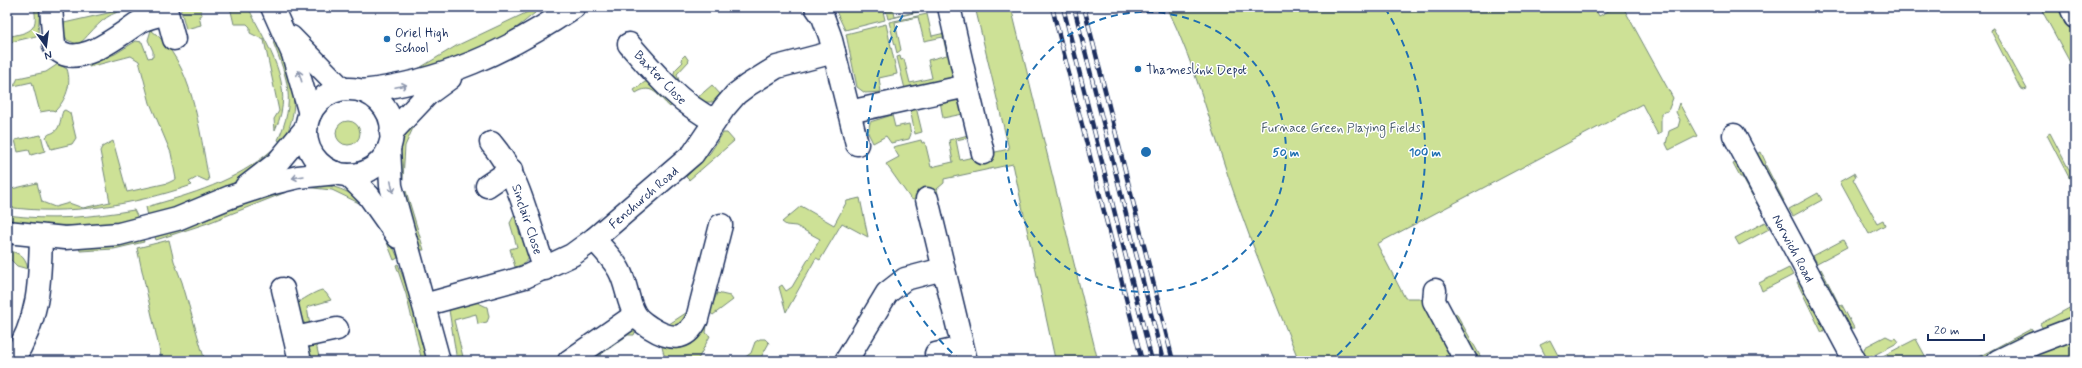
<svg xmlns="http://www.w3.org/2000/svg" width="2082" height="368" viewBox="0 0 2082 368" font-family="Mynerve,sans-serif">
<rect width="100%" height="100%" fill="#fff"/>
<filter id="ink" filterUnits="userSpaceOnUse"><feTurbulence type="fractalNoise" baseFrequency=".025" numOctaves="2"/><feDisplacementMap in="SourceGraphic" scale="8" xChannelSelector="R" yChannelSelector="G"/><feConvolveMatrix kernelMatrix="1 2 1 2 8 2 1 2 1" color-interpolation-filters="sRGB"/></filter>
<g filter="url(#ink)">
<g fill="#cde196" stroke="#74887a">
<path d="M34,7H40L38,34L36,36L7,43V37C29,32 39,32 34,7Z"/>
<path d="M119,7H132L129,10C111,11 101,21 89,34C85,38 83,42 77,44L67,40L63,31L64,23L117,11Z"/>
<polygon points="180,7 200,7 202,15 199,16 201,25 186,29"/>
<path d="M230,7H248C267,46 297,86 275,130L274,119L279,111L264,40L250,33V27L247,24H234Z"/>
<polygon points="834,7 882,7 885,20 845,30"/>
<polygon points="885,7 893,7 895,17 918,11 917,7 925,7 926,10 888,19"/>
<polygon points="975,7 1011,7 1098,361 1047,361 1055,359 1013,164 944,179 944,183 937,189 938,194 913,200 910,198 886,164 899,157 893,147 921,140 922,143 925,142 931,167 953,162 949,140 968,135 963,114 943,118 940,101 916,107 922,132 915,134 910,109 912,105 943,98 957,100 964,111 970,137 956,140 960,160 1009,149"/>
<path d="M1167,7H1594L1599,16L1616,7H1623L1673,98L1668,111L1661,113V133L1658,135L1642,104L1377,244L1405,298H1419L1426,302L1459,361H1299C1278,308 1256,256 1237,202C1214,137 1197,69 1167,7Z"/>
<polygon points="2040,7 2060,7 2075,38 2075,64 2072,66"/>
<polygon points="532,10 535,13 499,42 403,78 456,46"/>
<polygon points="927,14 932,36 945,33 954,70 953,75 949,80 906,93 897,57 900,56 901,60 904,59 910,83 932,78 928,60 947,55 943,37 924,41 918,17 895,22 901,50 897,53 889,22"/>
<polygon points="886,24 897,74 879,78 881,92 865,93 857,87 846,34"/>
<polygon points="1992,28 1993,28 2027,89 2024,90 2020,88 1991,31"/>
<path d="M151,30C194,62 199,131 209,180L207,181L198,177L189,182L192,185C134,205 68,216 7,207V190L37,183L42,202L55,207L69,203L83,208L110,202L100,151L102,147L113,141L127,192L168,183L176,179L171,153L150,103L139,61L131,56L89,67V64L115,54L136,41L142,42L148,58L153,57V51L148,40Z"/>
<path d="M276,41C293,77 303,106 282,143L278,140C296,101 288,80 273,42Z"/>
<polygon points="685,55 689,61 677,74 679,81 684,86 682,88 672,79 675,70 683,62 681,59"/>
<path d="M58,64L67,69C72,84 66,100 55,111L52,110L40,112L32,82L14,86L18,78L46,72Z"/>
<path d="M652,81L673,104L670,107C658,97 653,82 636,93L634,90L645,82Z"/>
<polygon points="712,85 720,94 713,102 703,102 697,98"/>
<polygon points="1679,103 1697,136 1669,150 1666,144 1669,131 1678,127 1680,120 1676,112"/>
<path d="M65,110L70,113L76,138L72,144L51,149L46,137C49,133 51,134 54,132C61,128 60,118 63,111Z"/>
<polygon points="892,115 895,127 909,124 911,134 909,139 891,143 886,136 873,143 868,133 870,122"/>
<path d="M417,119L405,146L403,179H400C399,154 399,138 417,119Z"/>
<circle cx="348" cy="133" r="12"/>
<polygon points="723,133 727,133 734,141 689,180 686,177 710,153"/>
<polygon points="2050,133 2075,181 2075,189 2047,135"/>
<polygon points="41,135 45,151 31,155 29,150 18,152 15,140"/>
<path d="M272,150L277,153L241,179L216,192L192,202L148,216L146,207C192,194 235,182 272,150Z"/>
<polygon points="1761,152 1766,163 1765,164 1784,201 1778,203 1753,155"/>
<polygon points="1739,161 1767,210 1762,213 1742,177 1740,177 1733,164"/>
<polygon points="1854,173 1856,177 1853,179 1877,223 1883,220 1885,225 1869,234 1840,181"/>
<path d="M304,184C329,184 341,187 361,200L359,203L332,190L304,187Z"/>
<polygon points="293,185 294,189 208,223 156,240 155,237 206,220"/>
<polygon points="402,187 406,191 424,250 419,250"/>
<path d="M501,187L508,189L521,213L516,222L521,238L529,240C531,255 531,263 515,267L510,249L517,247L510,223L516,212L508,191Z"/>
<polygon points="1818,193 1822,200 1793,216 1789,209"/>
<polygon points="860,198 868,237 842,223 820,260 816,258 786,312 779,287 782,285 786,291 792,287 820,239 796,226 786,225 782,222 801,206 834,225 847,201"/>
<path d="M134,210L138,218C95,229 51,226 7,221V215C50,221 92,217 134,210Z"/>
<polygon points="1765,222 1769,229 1739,245 1735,238"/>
<polygon points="385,228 398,258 394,260 382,230"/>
<polygon points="143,239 144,242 114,249 80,251 79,247"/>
<polygon points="169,240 174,261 182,282 205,361 162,361 137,248"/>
<polygon points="1843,240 1847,247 1817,263 1813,256"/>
<path d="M7,250C19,253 25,256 28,269L17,266L7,256Z"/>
<polygon points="398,264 409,293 428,361 422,361 406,294 396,265"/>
<polygon points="1789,268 1793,275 1762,291 1759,283"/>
<polygon points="1821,269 1840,306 1842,305 1854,328 1848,329 1818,274"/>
<polygon points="1797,282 1804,282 1827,325 1822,333"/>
<path d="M322,290L326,293L331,300L307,307L310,326C300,323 299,314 296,304C300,301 316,291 322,290Z"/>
<path d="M717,293L730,296L733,300L713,315L709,312L706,333L710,336L697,361C686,356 674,363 664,355L662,347L706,305L714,301Z"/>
<polygon points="469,301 476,302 487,307 489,317 487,322 478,324 476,314 454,320 464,361 457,361 449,310 455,305"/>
<polygon points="2073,306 2075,319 2044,330 2040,324"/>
<polygon points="692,309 679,327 663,328"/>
<polygon points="1456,313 1483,361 1476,361 1451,316"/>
<polygon points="2031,329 2034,334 1980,361 1971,361"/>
<polygon points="630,330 636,330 634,335 628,335 600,355 599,361 594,361 596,351"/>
<polygon points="1886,336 1892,339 1896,338 1899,342 1863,361 1862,355 1865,347"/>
<polygon points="2075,338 2075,361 2020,361"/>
<polygon points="760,339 765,339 769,343 759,361 740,361 751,353 755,342"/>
<polygon points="1916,339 1928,361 1873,361"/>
<polygon points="1550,340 1561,361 1548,361 1540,345"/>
<polygon points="309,344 316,344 320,361 307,361 306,349"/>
</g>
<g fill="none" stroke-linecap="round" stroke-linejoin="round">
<g stroke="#1b2f5e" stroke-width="25">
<g id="minor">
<path d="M51,7L54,46C75,74 121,33 141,21C149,17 159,15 167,13L174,39"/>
<polyline points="272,7 293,54 310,114"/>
<polyline points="816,7 823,17 830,36 857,144"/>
<polyline points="949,7 967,86"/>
<polyline points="2071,7 2075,17"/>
<polyline points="291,37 342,89"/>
<path d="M629,44C655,74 679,103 715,121"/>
<circle cx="349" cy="132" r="43"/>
<path d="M362,91C442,82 507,52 574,7"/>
<polyline points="849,112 967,86 983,153"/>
<polyline points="391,133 428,94 450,78"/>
<polyline points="1734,135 1855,361"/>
<path d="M491,143C522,179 528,226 545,269"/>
<polyline points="389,148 391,186 439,361"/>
<polyline points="348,175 369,196 398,237"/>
<polyline points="487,186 511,170"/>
<polyline points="246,187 277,163 306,128"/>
<polyline points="927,199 966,361"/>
<polyline points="7,232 65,238 119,234 177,219 230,197 273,183 298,177 337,173"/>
<path d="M594,239C603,249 613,259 619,270C627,284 627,301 635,314C639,321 645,324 651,328C670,340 686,342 697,319L721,225"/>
<polyline points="283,289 300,361"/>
<polyline points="1435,290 1434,301 1466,361"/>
<polyline points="424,305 525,277 572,255 594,239 693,154 724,108 736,94 748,85 777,67 834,52"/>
<polyline points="295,338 337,329"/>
<polyline points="936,354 962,348"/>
<path d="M12,361C39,320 40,284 41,236"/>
<polyline points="569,361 635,315"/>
<polyline points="846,361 887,293 905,279 943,269"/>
<polyline points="1998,361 2033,344 2075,328"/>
</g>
</g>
<use href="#minor" stroke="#fff" stroke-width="22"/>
<g stroke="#1b2f5e" stroke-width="4.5">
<g id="rail">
<polyline points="1052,7 1142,361"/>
<polyline points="1063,7 1152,361"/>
<polyline points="1074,7 1163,361"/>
<polyline points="1084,7 1173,361"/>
</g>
</g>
<use href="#rail" stroke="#fff" stroke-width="3" stroke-dasharray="9" stroke-linecap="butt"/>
</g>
<defs><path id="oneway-shaft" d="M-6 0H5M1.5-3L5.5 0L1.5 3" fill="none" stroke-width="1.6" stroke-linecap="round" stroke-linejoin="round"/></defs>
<g stroke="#8d97ae">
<use href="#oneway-shaft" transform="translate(300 76) rotate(-107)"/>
<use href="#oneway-shaft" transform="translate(401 86) rotate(-12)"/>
<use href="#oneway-shaft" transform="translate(298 177) rotate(170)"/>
<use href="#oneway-shaft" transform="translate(392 187) rotate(78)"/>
</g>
</g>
<g fill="none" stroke="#1f6fb2" stroke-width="2" stroke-dasharray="7 5">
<circle cx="1146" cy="152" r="140"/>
<path d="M961 361A279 279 0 0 1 907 8M1385 8A279 279 0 0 1 1331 361"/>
</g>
<g fill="#1f6fb2" stroke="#fff" stroke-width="1.5">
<circle cx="387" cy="39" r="4"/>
<circle cx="1138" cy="69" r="4"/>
</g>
<g text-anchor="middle" stroke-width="3" stroke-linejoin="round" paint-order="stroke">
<g font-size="13" fill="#1b2f5e" stroke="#fff" text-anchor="start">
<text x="395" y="37">Oriel High<tspan x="395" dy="15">School</tspan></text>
<text x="1146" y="74">Thameslink Depot</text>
</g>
<g font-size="13" fill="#1b2f5e" stroke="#fff">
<text transform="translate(661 77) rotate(46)" y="5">Baxter Close</text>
<text transform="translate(643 197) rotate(-41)" y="5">Fenchurch Road</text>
<text transform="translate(528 219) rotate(72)" y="5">Sinclair Close</text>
<text transform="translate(1794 248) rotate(62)" y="5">Norwich Road</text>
</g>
<g font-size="13" fill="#485c6c" stroke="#fff">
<text x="1341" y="132">Furnace Green Playing Fields</text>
</g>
</g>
<circle cx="1146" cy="152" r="6" fill="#1f6fb2" stroke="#fff" stroke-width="2"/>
<g font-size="12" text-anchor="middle" font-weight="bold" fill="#1f6fb2" stroke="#fff" stroke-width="3" stroke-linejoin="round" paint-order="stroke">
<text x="1286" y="156">50 m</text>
<text x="1425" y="156">100 m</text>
</g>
<rect width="2082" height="368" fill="none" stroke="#fff" stroke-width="24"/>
<rect x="12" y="12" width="2058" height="344" fill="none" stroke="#1b2f5e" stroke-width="1.5" filter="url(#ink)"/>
<g transform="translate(46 46) rotate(166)" stroke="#ffffff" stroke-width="3" paint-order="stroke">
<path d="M0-3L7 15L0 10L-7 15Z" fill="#1b2f5e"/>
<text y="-6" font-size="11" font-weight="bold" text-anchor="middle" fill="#1b2f5e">N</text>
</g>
<path d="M1928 334v6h56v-6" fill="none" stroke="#1b2f5e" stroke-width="2"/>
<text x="1934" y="334" font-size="12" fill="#1b2f5e" stroke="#ffffff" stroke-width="3" paint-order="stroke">20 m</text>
</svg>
